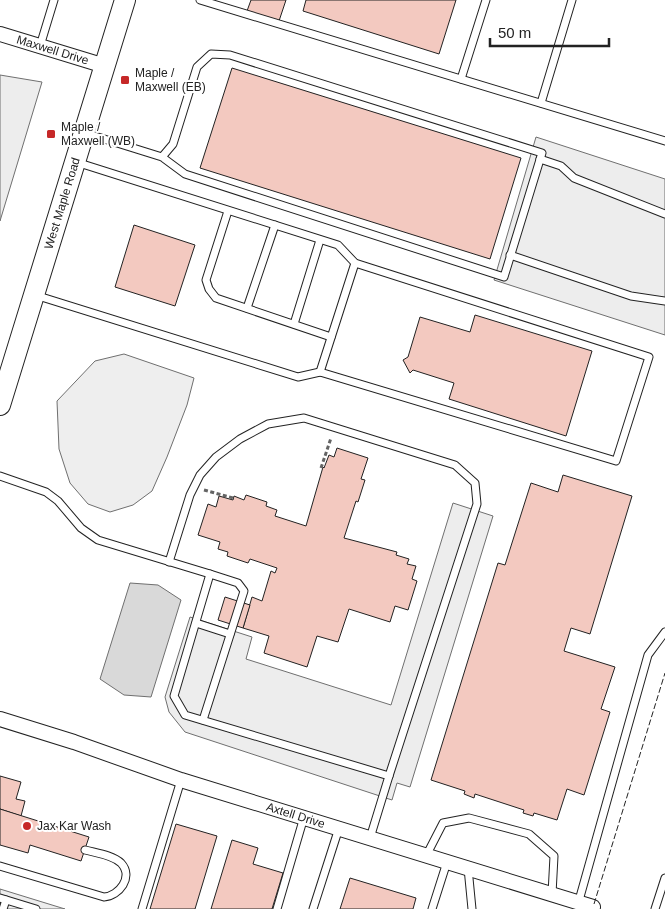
<svg xmlns="http://www.w3.org/2000/svg" width="665" height="909" viewBox="0 0 665 909" font-family="Arial,sans-serif">
<rect width="100%" height="100%" fill="#fff"/>
<polygon fill="#eee" stroke="#6f6f6f" points="124,354 194,378 187,405 167,457 152,491 133,505 110,512 88,504 70,483 59,449 57,401 95,361"/>
<g fill="#ededed" stroke="#6f6f6f">
<polygon points="0,75 42,82 0,221"/>
<polygon points="536,137 665,179 665,335 494,280"/>
<polygon points="453,503 493,516 410,787 397,783 392,800 185,732 169,712 165,697 190,617 252,637 246,659 391,705"/>
<polygon points="0,889 65,909 0,909"/>
</g>
<polygon fill="#d9d9d9" stroke="#6f6f6f" points="130,583 158,585 181,600 151,697 124,695 100,679"/>
<g fill="#f3c9c0" stroke="#222">
<polygon points="251,0 286,0 279,21 247,11"/>
<polygon points="306,0 456,0 439,54 303,11"/>
<polygon points="232,68 521,158 490,259 200,168"/>
<polygon points="134,225 195,245 175,306 115,287"/>
<polygon points="475,315 592,351 566,436 449,399 454,383 413,370 410,373 403,360 408,357 420,317 470,332"/>
<polygon points="337,448 368,458 361,479 365,480 358,502 356,501 344,538 397,552 396,555 409,559 407,564 416,566 412,579 417,581 408,610 395,606 390,622 349,609 338,642 317,636 307,667 264,653 269,636 243,628 252,597 262,601 271,571 275,573 277,568 250,559 248,563 227,556 228,552 218,549 220,542 198,535 208,504 216,507 219,496 233,500 234,496 244,500 246,495 267,502 266,506 277,510 275,516 306,526 323,467 324,468 329,455 334,457"/>
<polygon points="563,475 632,496 590,634 571,628 564,651 615,667 601,709 610,712 584,795 567,789 557,820 534,813 533,816 523,813 524,810 475,794 474,798 464,794 465,791 431,780 498,563 505,565 531,483 558,492"/>
<polygon points="225,597 250,605 243,628 218,620"/>
<polygon points="0,776 21,782 16,799 25,801 21,816 0,809"/>
<polygon points="0,809 89,837 81,861 30,845 28,853 0,845"/>
<polygon points="176,824 217,836 195,909 150,909"/>
<polygon points="232,840 258,848 253,864 283,873 272,909 211,909"/>
<polygon points="350,878 416,898 413,909 340,909"/>
</g>
<g fill="none" stroke-linecap="round" stroke-linejoin="round">
<g stroke="#222" stroke-width="9">
<g id="lane">
<polyline points="200,0 665,141"/>
<polyline points="40,46 54,0"/>
<polyline points="461,79 486,0"/>
<polyline points="541,103 572,0"/>
<polyline points="85,133 162,157 185,174 504,277 542,153 230,55 211,54 197,67 173,144 162,157"/>
<polyline points="540,159 561,166 574,178 665,214"/>
<polyline points="228,211 206,280 209,289 216,298 331,337"/>
<polyline points="510,255 631,296 665,301"/>
<polyline points="35,295 298,377 320,372 616,461 649,357 355,263 338,245 76,162"/>
<polyline points="247,308 275,225"/>
<polyline points="294,324 320,240"/>
<polyline points="320,372 355,263"/>
<polyline points="0,476 46,492 58,501 81,528 98,540 210,574 174,696 185,715 389,776 370,838"/>
<polyline points="169,562 190,495 200,475 216,457 240,439 268,424 304,418 455,465 475,483 477,504 389,776"/>
<polyline points="196,623 230,634"/>
<polyline points="203,720 244,591 238,583 210,574"/>
<polyline points="426,856 443,823 469,818 529,834 554,856 552,894"/>
<path d="M0,866L104,897C119,896 134,877 121,863C113,855 96,853 85,850"/>
<polyline points="468,868 472,909"/>
<polyline points="0,898 36,909"/>
<polyline points="578,904 648,655 665,632"/>
<polyline points="3,909 6,900"/>
<polyline points="142,909 181,780"/>
<polyline points="277,909 304,817"/>
<polyline points="313,909 339,828"/>
<polyline points="432,909 447,862"/>
<polyline points="655,909 665,878"/>
</g>
</g>
<g stroke="#222" stroke-width="16">
<g id="street">
<path id="s1" d="M0,34L105,66"/>
<path id="s2" d="M0,719L74,742L181,780L593,907"/>
</g>
</g>
<g stroke="#222" stroke-width="22">
<g id="secondary">
<path id="s3" d="M0,405L125,0"/>
</g>
</g>
<g stroke="#646464" stroke-width="3" stroke-dasharray="4 2.5" stroke-linecap="butt">
<polyline points="321,468 331,438"/>
<polyline points="204,490 233,498"/>
</g>
<use href="#lane" stroke="#fff" stroke-width="7"/>
<use href="#street" stroke="#fff" stroke-width="14"/>
<use href="#secondary" stroke="#fff" stroke-width="20"/>
<polyline stroke="#222" stroke-width="1" stroke-dasharray="6 2.5" stroke-linecap="butt" points="594,904 665,673"/>
</g>
<g fill="#c62828" stroke="#fff" stroke-width="2">
<rect x="120" y="75" width="10" height="10" rx="2.5"/>
<rect x="46" y="129" width="10" height="10" rx="2.5"/>
<circle cx="27" cy="826" r="5"/>
</g>
<g text-anchor="middle" stroke-width="4" stroke-linejoin="round" paint-order="stroke">
<g font-size="12" fill="#222" stroke="#fff">
<text dy="4" stroke="none"><textPath href="#s1" startOffset="55">Maxwell Drive</textPath></text>
<text dy="4" stroke="none"><textPath href="#s3" startOffset="211">West Maple Road</textPath></text>
<text dy="4" stroke="none"><textPath href="#s2" startOffset="311">Axtell Drive</textPath></text>
</g>
<g font-size="12" fill="#222" stroke="#fff" text-anchor="start">
<text x="135" y="77">Maple /<tspan x="135" dy="14">Maxwell (EB)</tspan></text>
<text x="61" y="131">Maple /<tspan x="61" dy="14">Maxwell (WB)</tspan></text>
<text x="37" y="830">Jax Kar Wash</text>
</g>
</g>
<path d="M490 38v8h119v-8" fill="none" stroke="#222222" stroke-width="2.5"/>
<text x="498" y="38" font-size="15" fill="#222222" stroke="#ffffff" stroke-width="4" paint-order="stroke">50 m</text>
</svg>
